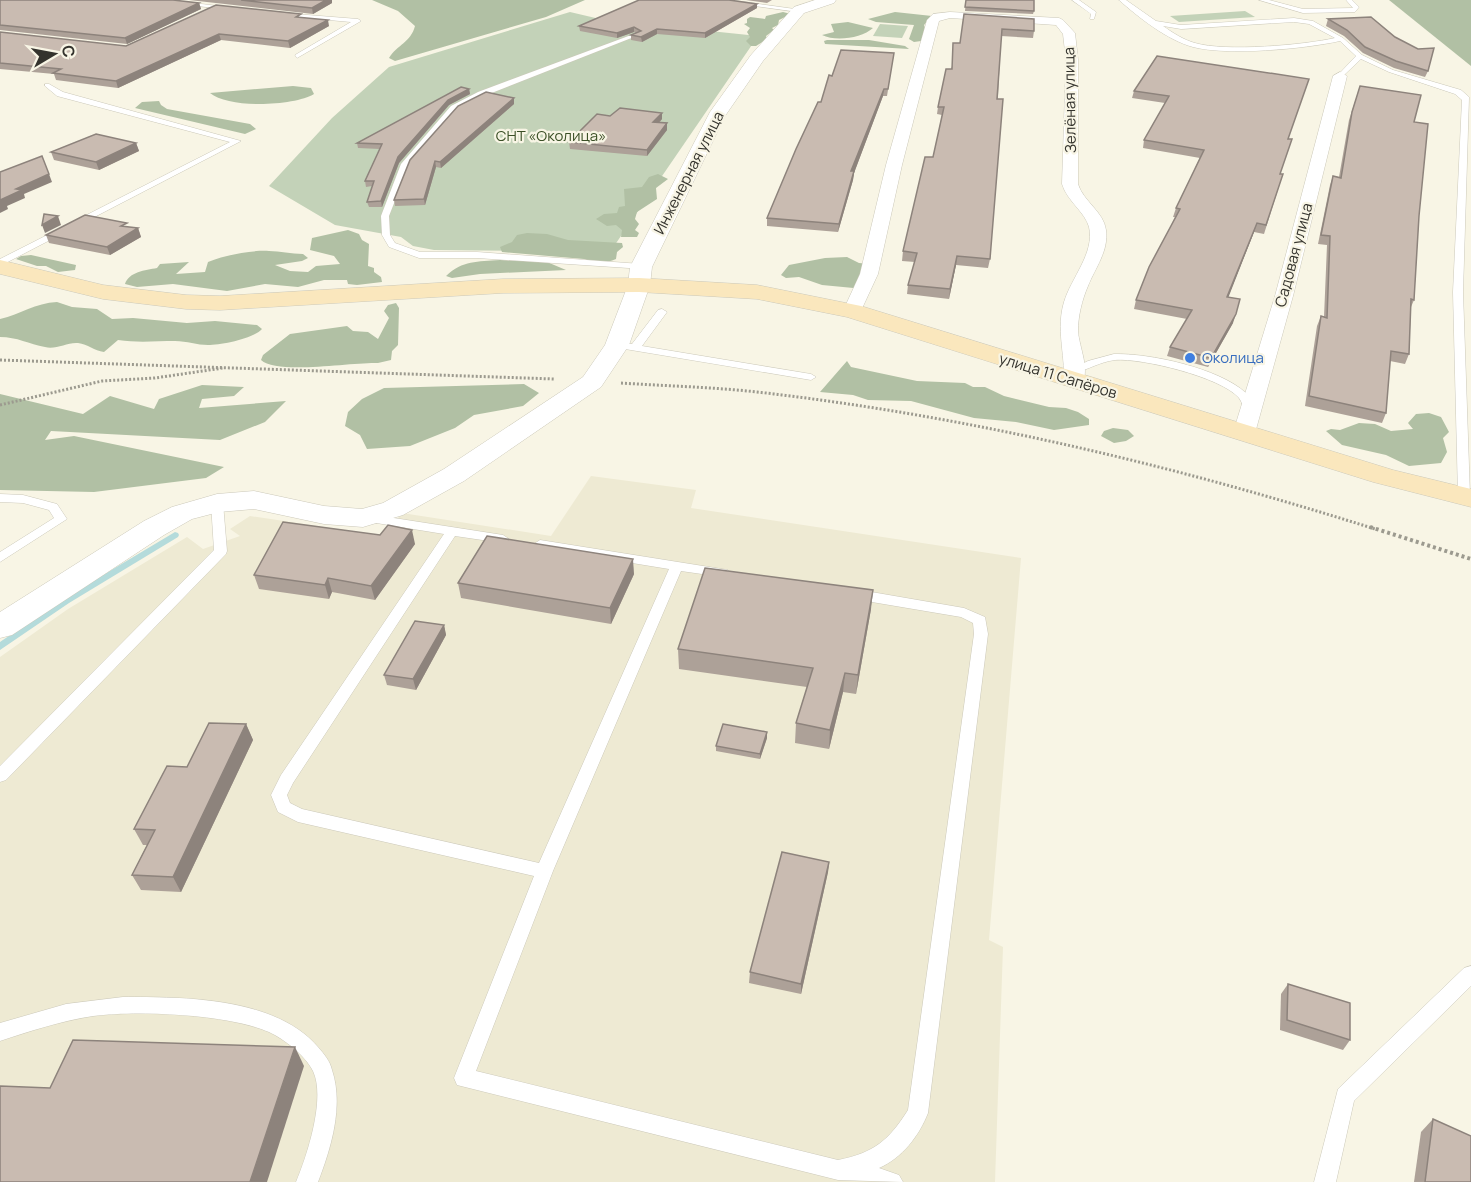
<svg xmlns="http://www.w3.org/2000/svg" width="1471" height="1182" viewBox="0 0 1471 1182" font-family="Manrope,sans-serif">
<rect width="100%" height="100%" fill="#f8f5e5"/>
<polygon fill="#eeead3" points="591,476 696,490 691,508 1021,558 989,940 1003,947 995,1182 0,1182 0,657 68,609 187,537 203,549 240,536 230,529 250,516 384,536 402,513 551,536"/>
<g fill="#c3d2b8">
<polygon points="1245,11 1255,17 1179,22 1170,16"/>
<polygon points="570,12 604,20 758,36 610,252 434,250 413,246 401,237 335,225 269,186 332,118 389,67"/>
<polygon points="880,24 908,26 902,38 873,36"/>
</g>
<g fill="#b1c0a4">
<path d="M372,0H585L546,17L395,61L389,58C397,45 411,42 415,26L398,11Z"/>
<polygon points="1389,0 1471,0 1471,66"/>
<polygon points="783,12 791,14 779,20 778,25 772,28 774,30 766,36 767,39 756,46 751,46 746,41 750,37 747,32 750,28 744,24 747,23 747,19 750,17 765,19 766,16"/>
<polygon points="895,12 932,16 924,25 925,28 921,41 914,42 909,39 914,25 876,22 868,19"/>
<path d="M848,22L873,28C862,38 836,42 822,35L834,32L831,24Z"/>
<polygon points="827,40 869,40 905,46 909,49 825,44 824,41"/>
<path d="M293,86L311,88L314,94C294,106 229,109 210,93Z"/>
<polygon points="159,101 161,105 167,109 250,124 256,129 245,134 135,108 142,102"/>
<polygon points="658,174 668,179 656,188 657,199 637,212 635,219 639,224 635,230 639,233 637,237 621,237 622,230 616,225 607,226 596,219 604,214 617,213 619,207 625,206 624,189 642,187 649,177"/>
<path d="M348,230L359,234L362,240L369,244L368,266L374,268V272L381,277L382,282L357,285L348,284L347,280H324L298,287L265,284L227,291L173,284L137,287L125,284C129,272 145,270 157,268L160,264L189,262L176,274L205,272L208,262C225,255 251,250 269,251C280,251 291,254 303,254L308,258L302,261L275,265L290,271L308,272L316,266L340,264L334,256L310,250L312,238Z"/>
<path d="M527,233L547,234L568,240L622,243L623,247L617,252L616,259C605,264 596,263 584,259L502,252L500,247L512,242L517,235Z"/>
<polygon points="31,255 76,265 75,270 58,272 46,266 37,266 16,259 21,256"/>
<polygon points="847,257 859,263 870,264 864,289 822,285 799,277 786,278 781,275 789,265 825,258"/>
<path d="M500,260L547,262L566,270L480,274L452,278L446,276C463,260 477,262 500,260Z"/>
<path d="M57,302L72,307L97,309L112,319L133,318L187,323L215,321L257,325L262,329C253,339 221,345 208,345C197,345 187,341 175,341C156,341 138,343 118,340L104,352C94,351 88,344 78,343C67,342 56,350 45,347C29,344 17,337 0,337V319C21,314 35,303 57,302Z"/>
<path d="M396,303L399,308L398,345L392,351L391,360L378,363C352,362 277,375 261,360L263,355L290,334L347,326L353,331L368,332L378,339L389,318L384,311L388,305Z"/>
<polygon points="847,361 851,367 917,381 965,383 973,387 985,387 1004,396 1049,407 1066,408 1078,412 1089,419 1089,425 1054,430 1016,422 974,418 911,401 868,400 853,395 820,392"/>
<polygon points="524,384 539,393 523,406 474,415 455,428 410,446 367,449 360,435 345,426 348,412 362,399 384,388"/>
<polygon points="202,385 244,387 234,396 202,399 199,408 286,401 265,422 220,440 51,431 45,440 74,436 224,467 206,478 94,492 0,490 0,394 83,414 110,396 154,409 159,399"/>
<polygon points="1429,413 1441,417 1449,432 1443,438 1447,452 1441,463 1409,466 1386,455 1342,445 1326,431 1331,429 1340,430 1359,423 1375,424 1391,431 1413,429 1408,423 1416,414"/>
<polygon points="1113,428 1128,430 1134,436 1126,441 1114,443 1101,436 1104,431"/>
</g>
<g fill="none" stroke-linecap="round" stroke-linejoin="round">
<polygon fill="#b4dbdb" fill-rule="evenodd" points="175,532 178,533 179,535 178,537 69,603 0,650 0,642 63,599"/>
<g stroke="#ccc9ba" stroke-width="1">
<g id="service">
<polygon points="147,0 168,0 235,8 232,10"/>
<polygon points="712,0 730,0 802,10 799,12"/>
<polygon points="1072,0 1079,0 1096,12 1094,19 1090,19 1091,14"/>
<path d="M1119,0H1126L1156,21L1181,25L1294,18L1313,21L1343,38L1362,55L1393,70L1461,90L1469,97L1463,292L1470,496L1468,499H1460L1458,496L1453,292L1462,100L1455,94L1389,72L1361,59L1342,77H1338V75L1356,56L1340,41C1304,49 1227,56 1193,47C1167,40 1138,17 1119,0ZM1294,22L1309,24L1335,38C1304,45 1225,52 1195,43C1184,40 1173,33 1163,26L1181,29Z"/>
<polygon points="1259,0 1269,0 1303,9 1353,8 1346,0 1352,0 1359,7 1355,12 1303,13"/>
<polygon points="282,13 358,19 361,21 297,58 295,55 351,22 284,16"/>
<polygon points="634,34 639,35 484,96 457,110 409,165 389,216 390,235 395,243 420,252 477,252 641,264 644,265 644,269 477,258 419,258 389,247 382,235 381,216 401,164 451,106 478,92"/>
<polygon points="45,84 49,84 63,92 241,141 0,266 0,259 230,142 57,96 45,86"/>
<polygon points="662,309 667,312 642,346 811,374 816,377 811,380 613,347 613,343 632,344 658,310"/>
<path d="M1114,354C1149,353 1219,368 1246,393C1251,398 1253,405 1256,413L1250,416L1246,415C1243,410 1243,403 1239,398C1221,377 1142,358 1115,360C1100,362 1089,369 1075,373L1070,370L1088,361Z"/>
<polygon points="0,494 23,495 57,504 67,519 0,562 0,552 54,518 49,510 23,503 0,502"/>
<polygon points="217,499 223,503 227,551 226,554 6,780 0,782 0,766 214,550 211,503"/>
<path d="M368,514L503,535L509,539L503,543L455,536L293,783L287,795L290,803L302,809L539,863L669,569L540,548L534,544L540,540L728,570L730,573L723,577L681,571L553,871L476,1071L838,1160C874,1153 889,1140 908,1110L974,634L973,623L961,617L854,599L847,594L854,589L964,608L985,617L988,634L928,1113C919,1136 902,1158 879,1168L899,1175L903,1182L838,1180L457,1085L454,1078L534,876L298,822L278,812L271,795L281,775L444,534L364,521L362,518L364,515Z"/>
<polygon points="1471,966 1471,986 1354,1101 1336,1182 1314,1182 1338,1089 1464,968"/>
<path d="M123,997C184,997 275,997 318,1047C324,1054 330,1061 332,1070C344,1106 331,1148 318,1182H296C307,1156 326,1098 313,1071C305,1055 284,1039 269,1032C227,1014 138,1010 93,1016C61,1021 30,1031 0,1041V1023L66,1004Z"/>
</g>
</g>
<g stroke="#ccc9ba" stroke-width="1">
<g id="minor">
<path d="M950,12L1059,18L1063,20L1075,33L1078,60V184C1083,201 1104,212 1106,230C1109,251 1095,268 1088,286C1082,300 1078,316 1078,331C1079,347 1091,371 1081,385H1067L1064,381C1065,353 1056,329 1064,302C1071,278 1095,253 1089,227C1085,212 1067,201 1062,184L1066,60L1063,34L1056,25L950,18L939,21L902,165L878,274L859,315H845L843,311L860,274L886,165L927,20L933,14Z"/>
<polygon points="1340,72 1347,76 1293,296 1255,433 1252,438 1244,440 1236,438 1233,433 1275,296 1333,76"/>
</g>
</g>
<g stroke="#ccc9ba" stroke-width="1">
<polygon id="tertiary" points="815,0 836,0 834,3 804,13 763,61 725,116 652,267 650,285 629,345 601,387 464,481 403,515 363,527 324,524 254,509 219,512 192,519 164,535 12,635 0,638 0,612 144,521 172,507 217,494 254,491 324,506 362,509 383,503 444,469 583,377 605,345 628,285 630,267 710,112 751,55 794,7"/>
</g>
<g stroke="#ccc9ba" stroke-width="1">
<polygon id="secondary" points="0,260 103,285 186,295 220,296 503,279 639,278 757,285 861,306 1393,470 1471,489 1471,507 1373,482 847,317 757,299 639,292 503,293 220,310 186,309 103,299 0,274"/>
</g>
<g stroke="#9c9a8f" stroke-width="3" stroke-dasharray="2 2" stroke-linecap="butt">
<polyline points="0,360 554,379"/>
<path d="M621,383C666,386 712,387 757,392C968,416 1173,465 1375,529"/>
<polyline points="0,405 102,381 155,378 223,368"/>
</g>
<polyline stroke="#9c9a8f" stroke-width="4" stroke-dasharray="3 3" stroke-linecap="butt" points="1370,527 1471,559"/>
<use href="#service" fill="#fff" fill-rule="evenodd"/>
<use href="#minor" fill="#fff" fill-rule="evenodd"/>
<use href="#tertiary" fill="#fff" fill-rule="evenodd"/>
<use href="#secondary" fill="#fae7bd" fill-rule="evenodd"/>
</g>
<g fill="#ada198">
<polygon points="0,0 199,3 201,9 127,44 0,30"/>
<polygon points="189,0 332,0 332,3 313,14"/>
<polygon points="746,0 772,0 767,3"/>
<polygon points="966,0 1034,11 1033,14 965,11"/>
<polygon points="757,4 757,8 705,38 657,34 642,42 631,40 631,35 636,33 634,32 617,38 580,31 579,26"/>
<polygon points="964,14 1034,31 1033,38 1001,36 990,259 988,268 956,265 949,299 907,294 908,285 915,262 902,261 903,251 933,157 942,115 937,114 938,107 960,43"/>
<polygon points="302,17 329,26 290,48 221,40 118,88 56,80 54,74 0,69 0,32 126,46"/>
<polygon points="1328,19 1428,71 1425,77 1394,68 1363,53 1344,36 1326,26"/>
<polygon points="894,53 887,96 883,96 854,173 853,180 838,232 767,226 767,218 821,102 832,76"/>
<polygon points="1157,56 1288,139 1280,174 1283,174 1264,234 1254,232 1228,297 1233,323 1208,367 1167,356 1170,347 1187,319 1134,309 1136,300 1175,217 1173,217 1176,208 1200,158 1143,148 1144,140 1165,103 1132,98 1134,91"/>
<polygon points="1360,86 1414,122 1419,216 1414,300 1411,307 1409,354 1405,364 1390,361 1386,413 1382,423 1305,406 1317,326 1321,316 1324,317 1327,245 1318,244 1330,185 1333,176 1339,177 1349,120"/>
<polygon points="469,89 470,94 449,105 399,163 382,207 369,207 367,202 372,186 366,187 365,181 380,149 358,148 357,143"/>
<polygon points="514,98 514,104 441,168 436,167 425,205 395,206 394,200 410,160"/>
<polygon points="610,116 662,119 659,123 667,123 667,130 647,156 570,149 569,142"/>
<polygon points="136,143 139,151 99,170 54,160 51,152"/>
<polygon points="128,227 138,228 141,237 110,255 49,243 46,235"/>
<polygon points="380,535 415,544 375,600 332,592 329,599 259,589 254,575"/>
<polygon points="634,574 611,624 461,598 458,583"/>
<polygon points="871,609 856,694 843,692 829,749 795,743 796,723 807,687 679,669 678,649"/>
<polygon points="444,625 446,635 416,690 387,685 384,675"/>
<polygon points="246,724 253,740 181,892 141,890 132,875 147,845 143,845 134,829 187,767"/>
<polygon points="767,738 760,759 716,751 716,746"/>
<polygon points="829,862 828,872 801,994 749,983 750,972"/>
<polygon points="1288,984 1350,1040 1343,1050 1280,1030 1281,994"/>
<polygon points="1433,1119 1471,1182 1414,1182 1421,1132"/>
</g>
<g fill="#8d837c">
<polygon points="326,0 332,0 332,3 313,14 312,8"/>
<polygon points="199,3 201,9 127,44 125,38"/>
<polygon points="757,4 757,8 705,38 705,33"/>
<polygon points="328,20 329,26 290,48 288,41"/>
<polygon points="634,27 634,32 617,38 617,33"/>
<polygon points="657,29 657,34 642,42 641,37"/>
<polygon points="219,34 221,40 118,88 116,81"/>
<polygon points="469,89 470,94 449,105 399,163 382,207 381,201 398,157 448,100"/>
<polygon points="884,89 883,96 854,173 853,180 838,232 839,224 851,171"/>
<polygon points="514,98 514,104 441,168 440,162"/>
<polygon points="662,113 662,119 654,128 653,122"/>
<polygon points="667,123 667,130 647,156 647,150"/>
<polygon points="136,143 139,151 99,170 96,162"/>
<polygon points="435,161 436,167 425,205 424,199"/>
<polygon points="49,174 52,182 24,194 25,198 7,206 8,209 0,213 0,200 16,189"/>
<polygon points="58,216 61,225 45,233 42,225"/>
<polygon points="1257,223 1254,232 1225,306 1227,297"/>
<polygon points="138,228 141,237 110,255 107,247"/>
<polygon points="957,256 956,265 949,299 950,289"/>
<polygon points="1236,314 1233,323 1208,367 1211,358"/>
<polygon points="412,530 415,544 375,600 371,586"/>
<polygon points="633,559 634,574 611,624 610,608"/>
<polygon points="328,578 332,592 329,599 325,585"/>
<polygon points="873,590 871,609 856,694 858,675"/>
<polygon points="444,625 446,635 416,690 413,679"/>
<polygon points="845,673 843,692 829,749 830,730"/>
<polygon points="246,724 253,740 181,892 173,877"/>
<polygon points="767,732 767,738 760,759 760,754"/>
<polygon points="829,862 828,872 801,994 801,984"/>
<polygon points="295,1047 304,1066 267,1182 250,1182"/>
</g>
<g fill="#c9bbb1" stroke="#8d837c" stroke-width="1.5">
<polygon points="0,0 173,0 199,3 125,38 0,25"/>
<polygon points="241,0 326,0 312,8"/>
<polygon points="639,0 729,0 757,4 705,33 657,29 641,37 631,35 641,31 634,27 617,33 579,26"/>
<polygon points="966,0 1034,0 1034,11 965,7"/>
<polygon points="216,5 301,14 296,17 328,20 288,41 219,34 116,81 53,73 61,69 0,63 0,32 126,46"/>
<polygon points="964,14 1034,19 1034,31 1002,29 997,99 1003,99 990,259 957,256 950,289 908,285 917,253 903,251 925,157 933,157 944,107 938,107 946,69 952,69 953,43 960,43"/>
<polygon points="1371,17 1395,37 1418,49 1434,48 1428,71 1396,61 1365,47 1347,30 1328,19"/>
<polygon points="841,50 894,53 888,89 884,89 851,171 854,171 839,224 767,218 796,149 818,102 821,102 829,75 832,76"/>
<polygon points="1157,56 1309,79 1288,139 1292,139 1280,174 1283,174 1266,225 1257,223 1227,297 1240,299 1236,314 1211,358 1170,347 1192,310 1136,300 1149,267 1180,209 1176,208 1204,150 1144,140 1169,96 1134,91"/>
<polygon points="1360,86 1421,95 1414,122 1428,124 1419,216 1414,300 1411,299 1409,354 1391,351 1386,413 1309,396 1321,316 1327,318 1330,236 1321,235 1333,176 1341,178 1352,112"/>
<polygon points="461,87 469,89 448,100 398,157 381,201 367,202 374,181 365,181 382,144 357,143"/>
<polygon points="486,92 514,98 440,162 435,161 424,199 394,200 410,160 458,106"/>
<polygon points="620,108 662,113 653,122 667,123 647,150 569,142 597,114 610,116"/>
<polygon points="96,134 136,143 96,162 51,152"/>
<polygon points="42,156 49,174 16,189 22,190 0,200 0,172"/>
<polygon points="44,214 58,216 42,225"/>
<polygon points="85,215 127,223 121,226 138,228 107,247 46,235"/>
<polygon points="283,522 380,535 388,525 412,530 371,586 328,578 325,585 254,575"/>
<polygon points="487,536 633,559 610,608 458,583"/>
<polygon points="705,568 873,590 858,675 845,673 830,730 796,723 813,668 678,649"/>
<polygon points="415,621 444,625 413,679 384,675"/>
<polygon points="209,723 246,724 173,877 132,875 155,830 134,829 167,766 187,767"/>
<polygon points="723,724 767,732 760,754 716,746"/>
<polygon points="782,852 829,862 801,984 750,972"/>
<polygon points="1288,984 1350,1003 1350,1040 1287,1020"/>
<polygon points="73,1040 295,1047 250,1182 0,1182 0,1086 50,1088"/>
<polygon points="1433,1119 1471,1136 1471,1182 1425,1182"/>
</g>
<circle fill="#3f7fe0" stroke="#f8f5e5" stroke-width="2" cx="1190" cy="358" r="6"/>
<g text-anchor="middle" stroke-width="4.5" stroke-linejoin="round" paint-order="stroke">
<g font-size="15" fill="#34332d" stroke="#f8f5e5">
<text transform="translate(1070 100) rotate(-91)" y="5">Зелёная улица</text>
<text transform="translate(689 173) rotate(-63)" y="5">Инженерная улица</text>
<text transform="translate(1294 255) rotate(-75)" y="5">Садовая улица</text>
<text transform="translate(1058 376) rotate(17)" y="5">улица 11 Сапёров</text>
</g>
<g font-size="15" fill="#3a4f25" stroke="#f8f5e5">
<text x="551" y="141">СНТ «Околица»</text>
</g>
<g font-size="15" fill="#366cbe" stroke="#f8f5e5" text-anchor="start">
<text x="1202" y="363">Околица</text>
</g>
</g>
<g transform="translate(54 54) rotate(80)" stroke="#f8f5e5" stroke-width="4.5" paint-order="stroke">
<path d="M0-4.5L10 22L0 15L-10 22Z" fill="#34332d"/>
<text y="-9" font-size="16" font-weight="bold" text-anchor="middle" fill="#34332d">С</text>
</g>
</svg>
